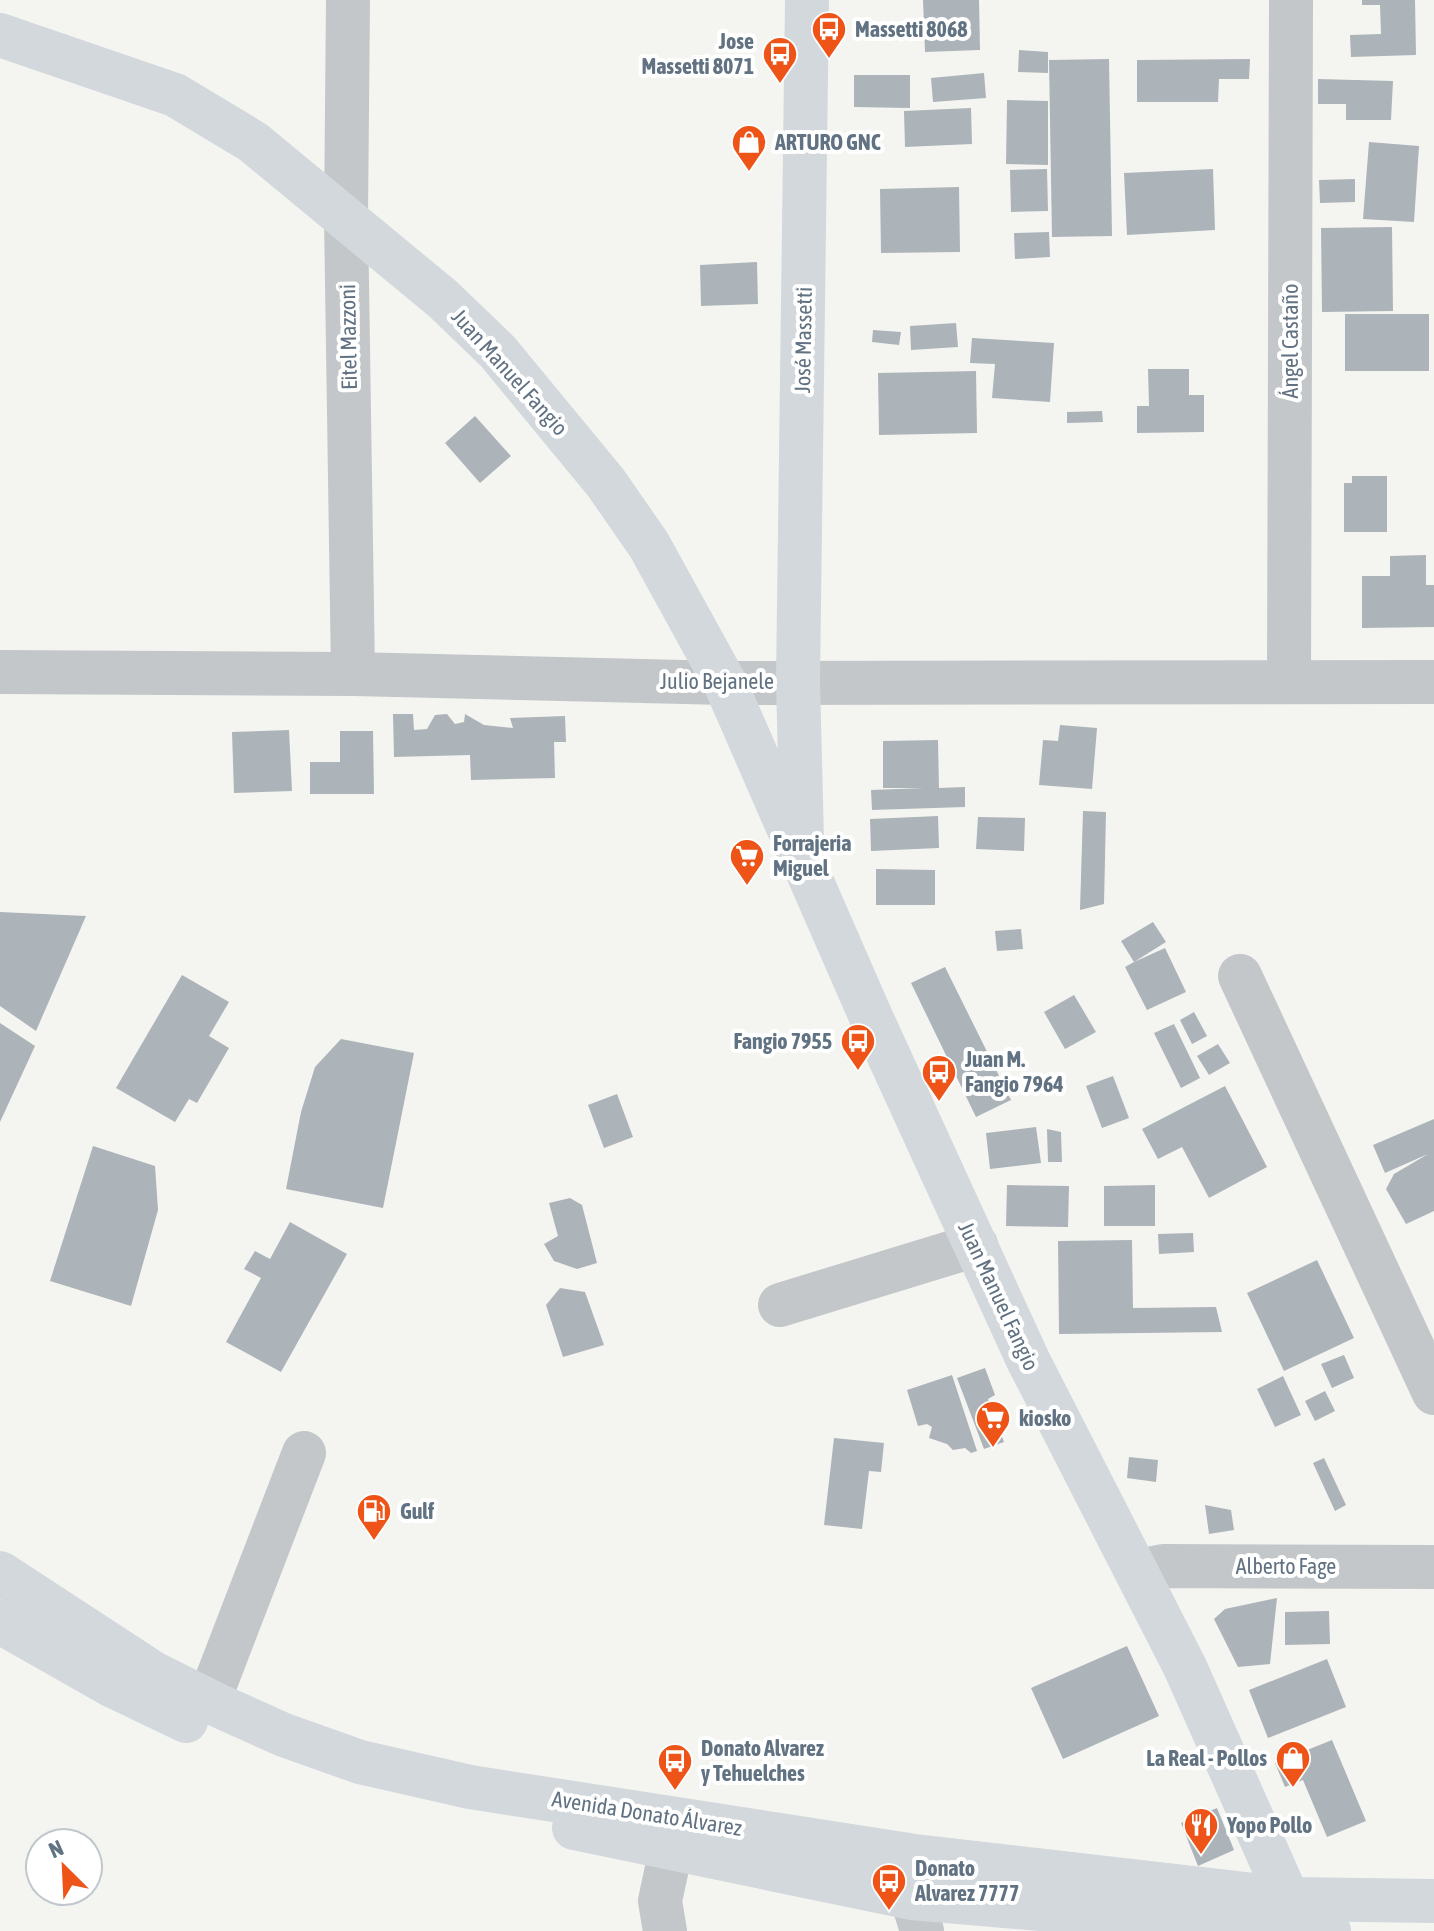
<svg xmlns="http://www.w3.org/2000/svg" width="1434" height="1931" viewBox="0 0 1434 1931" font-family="'Asap Condensed',sans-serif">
<rect width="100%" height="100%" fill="#f4f5f0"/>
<g fill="#acb3b9">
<polygon points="923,0 979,0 980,50 925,52"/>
<polygon points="1362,0 1415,0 1416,55 1351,57 1350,35 1381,34 1380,5 1362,5"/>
<polygon points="1019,50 1048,52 1048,73 1018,72"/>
<polygon points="1109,59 1112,236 1052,237 1049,60"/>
<polygon points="1250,59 1249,79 1219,79 1218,102 1137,102 1137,60"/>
<polygon points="984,73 986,98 933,102 931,78"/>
<polygon points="854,75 910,75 910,108 854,107"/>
<polygon points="1318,79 1393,81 1391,120 1346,120 1346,104 1318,104"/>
<polygon points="1007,100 1048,101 1048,165 1006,164"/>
<polygon points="971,108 972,144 905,147 904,111"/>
<polygon points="1369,142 1419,146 1414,222 1363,219"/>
<polygon points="1047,169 1048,211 1011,212 1010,170"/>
<polygon points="1213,169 1215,230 1127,235 1124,173"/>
<polygon points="1355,179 1355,202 1320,203 1319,180"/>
<polygon points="959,187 960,252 881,253 880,189"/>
<polygon points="1392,227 1393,311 1322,312 1321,228"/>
<polygon points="1049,232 1050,257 1015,259 1014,233"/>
<polygon points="757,262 758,304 701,306 700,265"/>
<rect x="1345" y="314" width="84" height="57"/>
<polygon points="956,323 958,347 911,350 910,326"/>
<polygon points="873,330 901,332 899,345 872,342"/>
<polygon points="972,338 1054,343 1050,402 992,398 995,364 970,363"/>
<polygon points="1148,369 1189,369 1189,395 1204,395 1204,432 1137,433 1137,406 1149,406"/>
<polygon points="976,371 977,433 879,435 878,373"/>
<polygon points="1102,411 1103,422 1067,423 1067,412"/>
<polygon points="475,416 511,456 480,483 445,443"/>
<polygon points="1352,476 1387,476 1387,532 1344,532 1344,483 1352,483"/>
<polygon points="1426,555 1426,585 1434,585 1434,627 1362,628 1362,576 1390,576 1390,556"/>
<polygon points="393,714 413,714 414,730 427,729 435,715 447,714 455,724 464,722 465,714 484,725 513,728 510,718 565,716 566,742 554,742 555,778 471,780 470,755 394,757"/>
<polygon points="1060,725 1097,728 1092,789 1039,785 1043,740 1058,741"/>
<polygon points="289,730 292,791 234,793 232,732"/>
<polygon points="340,731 373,731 374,794 310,794 310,762 340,762"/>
<polygon points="938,740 939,788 965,787 965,807 872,810 871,790 924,788 883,788 883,741"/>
<polygon points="1083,811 1106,812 1104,904 1080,910"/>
<polygon points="938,816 939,848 871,851 870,819"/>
<polygon points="978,817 1025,818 1024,851 976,849"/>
<polygon points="876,869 935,870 935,905 876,905"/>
<polygon points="0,912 86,916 36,1031 0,1006"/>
<polygon points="1153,922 1166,942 1134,962 1165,948 1186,992 1147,1010 1125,967 1134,962 1121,941"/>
<polygon points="1021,929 1023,949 997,951 995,931"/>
<polygon points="945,967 1011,1100 976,1117 911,983"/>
<polygon points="182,975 229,1002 209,1036 229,1048 197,1103 189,1099 175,1122 116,1088"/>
<polygon points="1074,995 1096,1032 1065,1049 1044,1012"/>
<polygon points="1194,1012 1207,1036 1192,1044 1180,1020"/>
<polygon points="0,1023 35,1046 0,1122"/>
<polygon points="1174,1024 1200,1078 1181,1088 1154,1033"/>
<polygon points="341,1039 414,1053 383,1208 286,1189 301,1112 315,1067"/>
<polygon points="1218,1044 1230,1063 1209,1075 1197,1056"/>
<polygon points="1113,1076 1129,1118 1102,1128 1086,1086"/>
<polygon points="1225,1086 1267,1167 1209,1198 1182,1147 1158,1159 1142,1129"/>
<polygon points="617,1094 633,1137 604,1148 588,1105"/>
<polygon points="1434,1119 1434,1211 1406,1224 1386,1189 1394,1174 1428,1154 1385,1173 1373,1145"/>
<polygon points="1036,1127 1041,1163 990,1169 986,1133"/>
<polygon points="1047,1129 1061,1132 1062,1162 1048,1162"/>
<polygon points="93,1146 155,1166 158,1210 131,1306 50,1281"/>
<polygon points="1007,1185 1069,1186 1068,1227 1006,1226"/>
<polygon points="1155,1185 1155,1226 1104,1226 1104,1186"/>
<polygon points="570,1198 582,1205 597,1263 577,1269 554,1261 544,1244 558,1236 549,1203"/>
<polygon points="290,1222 347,1254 281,1372 226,1342 261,1278 244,1269 255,1251 270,1259"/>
<polygon points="1193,1233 1194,1252 1159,1254 1158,1234"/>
<polygon points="1132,1240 1133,1308 1216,1307 1222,1332 1059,1334 1058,1241"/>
<polygon points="1317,1260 1354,1338 1284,1371 1247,1293"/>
<polygon points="560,1288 585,1292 604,1345 563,1357 546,1305"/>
<polygon points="1344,1355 1354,1378 1332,1388 1321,1364"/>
<polygon points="985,1368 995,1395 988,1399 1004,1442 984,1449 957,1378"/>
<polygon points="952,1375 977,1451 971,1453 965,1448 953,1450 947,1444 929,1438 932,1427 927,1424 918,1426 907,1390"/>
<polygon points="1283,1376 1301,1415 1275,1427 1257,1389"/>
<polygon points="1325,1391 1335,1411 1315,1421 1305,1401"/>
<polygon points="834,1438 884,1443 881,1472 869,1471 862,1529 824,1525"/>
<polygon points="1129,1457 1158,1460 1156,1482 1127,1478"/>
<polygon points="1324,1458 1346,1505 1335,1511 1313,1463"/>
<polygon points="1205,1505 1231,1510 1234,1530 1209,1534"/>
<polygon points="1277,1598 1270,1664 1238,1667 1214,1619 1225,1609"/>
<polygon points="1329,1611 1330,1644 1285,1645 1285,1612"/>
<polygon points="1127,1646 1159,1716 1063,1759 1031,1688"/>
<polygon points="1327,1659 1346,1707 1268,1738 1249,1690"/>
<polygon points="1332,1740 1366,1821 1327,1837 1303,1780 1285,1787 1275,1763"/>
<polygon points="1217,1808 1234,1850 1198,1866 1181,1823"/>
</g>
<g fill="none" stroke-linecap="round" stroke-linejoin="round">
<g stroke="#c3c7ca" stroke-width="44">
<polyline points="348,0 346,217 353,674"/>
<polyline points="0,672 353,674 725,683 1434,682"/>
<polyline points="1289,682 1291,0"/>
<polyline points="1240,976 1434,1393"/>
<polyline points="780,1305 976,1245"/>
<polyline points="1138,1571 1163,1566 1434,1567"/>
<polyline points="209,1700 304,1453"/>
<polyline points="912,1898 922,1931"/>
<polyline points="665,1931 660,1901 671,1849"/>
</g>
<g stroke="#d2d8dc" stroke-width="44">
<polyline points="0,35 175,95 253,142 443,299 498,352 606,483 649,545 725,683 871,1017 1028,1360 1185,1667 1288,1899 1329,1931"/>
<polyline points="802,840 798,681 807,0"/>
<polyline points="0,1573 153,1673 217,1705 284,1735 360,1762 470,1787 915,1856 1288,1899 1434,1901"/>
<polyline points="0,1622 113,1686 186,1721"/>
<polyline points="574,1828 912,1898 1295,1931"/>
</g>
</g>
<defs>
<g id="bus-pin" transform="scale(1.8)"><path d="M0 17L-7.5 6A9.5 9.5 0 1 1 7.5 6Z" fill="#ee5417" stroke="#fff"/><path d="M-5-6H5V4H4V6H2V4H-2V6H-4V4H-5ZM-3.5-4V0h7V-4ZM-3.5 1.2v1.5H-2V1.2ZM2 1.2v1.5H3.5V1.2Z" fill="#fff"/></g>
<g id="shop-pin" transform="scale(1.8)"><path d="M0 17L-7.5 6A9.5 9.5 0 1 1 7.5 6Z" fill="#ee5417" stroke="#fff"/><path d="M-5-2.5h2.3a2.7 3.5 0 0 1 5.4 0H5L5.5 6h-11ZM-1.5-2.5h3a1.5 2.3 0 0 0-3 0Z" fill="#fff"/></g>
<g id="supermarket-pin" transform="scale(1.8)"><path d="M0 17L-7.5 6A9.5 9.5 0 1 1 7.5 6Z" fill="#ee5417" stroke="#fff"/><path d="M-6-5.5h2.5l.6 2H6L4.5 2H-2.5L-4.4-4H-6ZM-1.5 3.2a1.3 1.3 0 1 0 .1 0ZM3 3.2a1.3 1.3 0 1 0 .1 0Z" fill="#fff"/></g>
<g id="fuel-pin" transform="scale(1.8)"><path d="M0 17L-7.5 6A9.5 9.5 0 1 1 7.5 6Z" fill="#ee5417" stroke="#fff"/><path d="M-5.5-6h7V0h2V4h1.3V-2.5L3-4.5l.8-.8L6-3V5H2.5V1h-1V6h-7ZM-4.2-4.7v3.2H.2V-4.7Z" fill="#fff"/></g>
<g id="restaurant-pin" transform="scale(1.8)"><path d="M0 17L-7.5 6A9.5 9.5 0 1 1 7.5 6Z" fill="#ee5417" stroke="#fff"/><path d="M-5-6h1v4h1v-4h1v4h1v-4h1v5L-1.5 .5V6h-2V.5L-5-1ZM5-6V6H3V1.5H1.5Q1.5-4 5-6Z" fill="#fff"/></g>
</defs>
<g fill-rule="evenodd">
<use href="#bus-pin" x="829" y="29"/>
<use href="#bus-pin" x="780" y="54"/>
<use href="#shop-pin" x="749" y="142"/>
<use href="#supermarket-pin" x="747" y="856"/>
<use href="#bus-pin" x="858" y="1041"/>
<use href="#bus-pin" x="939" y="1072"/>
<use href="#supermarket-pin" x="993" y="1418"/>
<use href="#fuel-pin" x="374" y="1511"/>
<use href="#shop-pin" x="1293" y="1758"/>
<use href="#bus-pin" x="675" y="1761"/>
<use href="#restaurant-pin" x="1201" y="1825"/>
<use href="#bus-pin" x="889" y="1881"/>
</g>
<g text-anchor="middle" stroke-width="8" stroke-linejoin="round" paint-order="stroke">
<g font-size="22" font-weight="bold" fill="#617283" stroke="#fff" text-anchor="start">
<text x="855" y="37">Massetti 8068</text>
<text x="754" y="49" text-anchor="end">Jose<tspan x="754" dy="25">Massetti 8071</tspan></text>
<text x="775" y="150">ARTURO GNC</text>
<text x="773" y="851">Forrajeria<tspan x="773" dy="25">Miguel</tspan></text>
<text x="832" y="1049" text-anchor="end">Fangio 7955</text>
<text x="965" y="1067">Juan M.<tspan x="965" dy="25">Fangio 7964</tspan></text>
<text x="1019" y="1426">kiosko</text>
<text x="400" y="1519">Gulf</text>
<text x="701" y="1756">Donato Alvarez<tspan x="701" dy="25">y Tehuelches</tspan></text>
<text x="1267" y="1766" text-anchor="end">La Real - Pollos</text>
<text x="1227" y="1833">Yopo Pollo</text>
<text x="915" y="1876">Donato<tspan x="915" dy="25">Alvarez 7777</tspan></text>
</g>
<g font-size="22" fill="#617283" stroke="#fff">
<text transform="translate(348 337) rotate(-91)" y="8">Eitel Mazzoni</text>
<text transform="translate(803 340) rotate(-89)" y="8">José Massetti</text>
<text transform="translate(1290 341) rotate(-90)" y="8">Ángel Castaño</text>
<text transform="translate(510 372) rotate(48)" y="8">Juan Manuel Fangio</text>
<text x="717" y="689">Julio Bejanele</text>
<text transform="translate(999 1296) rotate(65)" y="8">Juan Manuel Fangio</text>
<text x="1286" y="1574">Alberto Fage</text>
<text transform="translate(647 1813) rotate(9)" y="8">Avenida Donato Álvarez</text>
</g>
</g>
<g transform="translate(64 1867) rotate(336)"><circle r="38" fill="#ffffff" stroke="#c0c7cd" stroke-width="2"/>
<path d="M0-6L14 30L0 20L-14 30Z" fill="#ee5417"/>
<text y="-12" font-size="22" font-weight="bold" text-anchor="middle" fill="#617283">N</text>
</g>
</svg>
